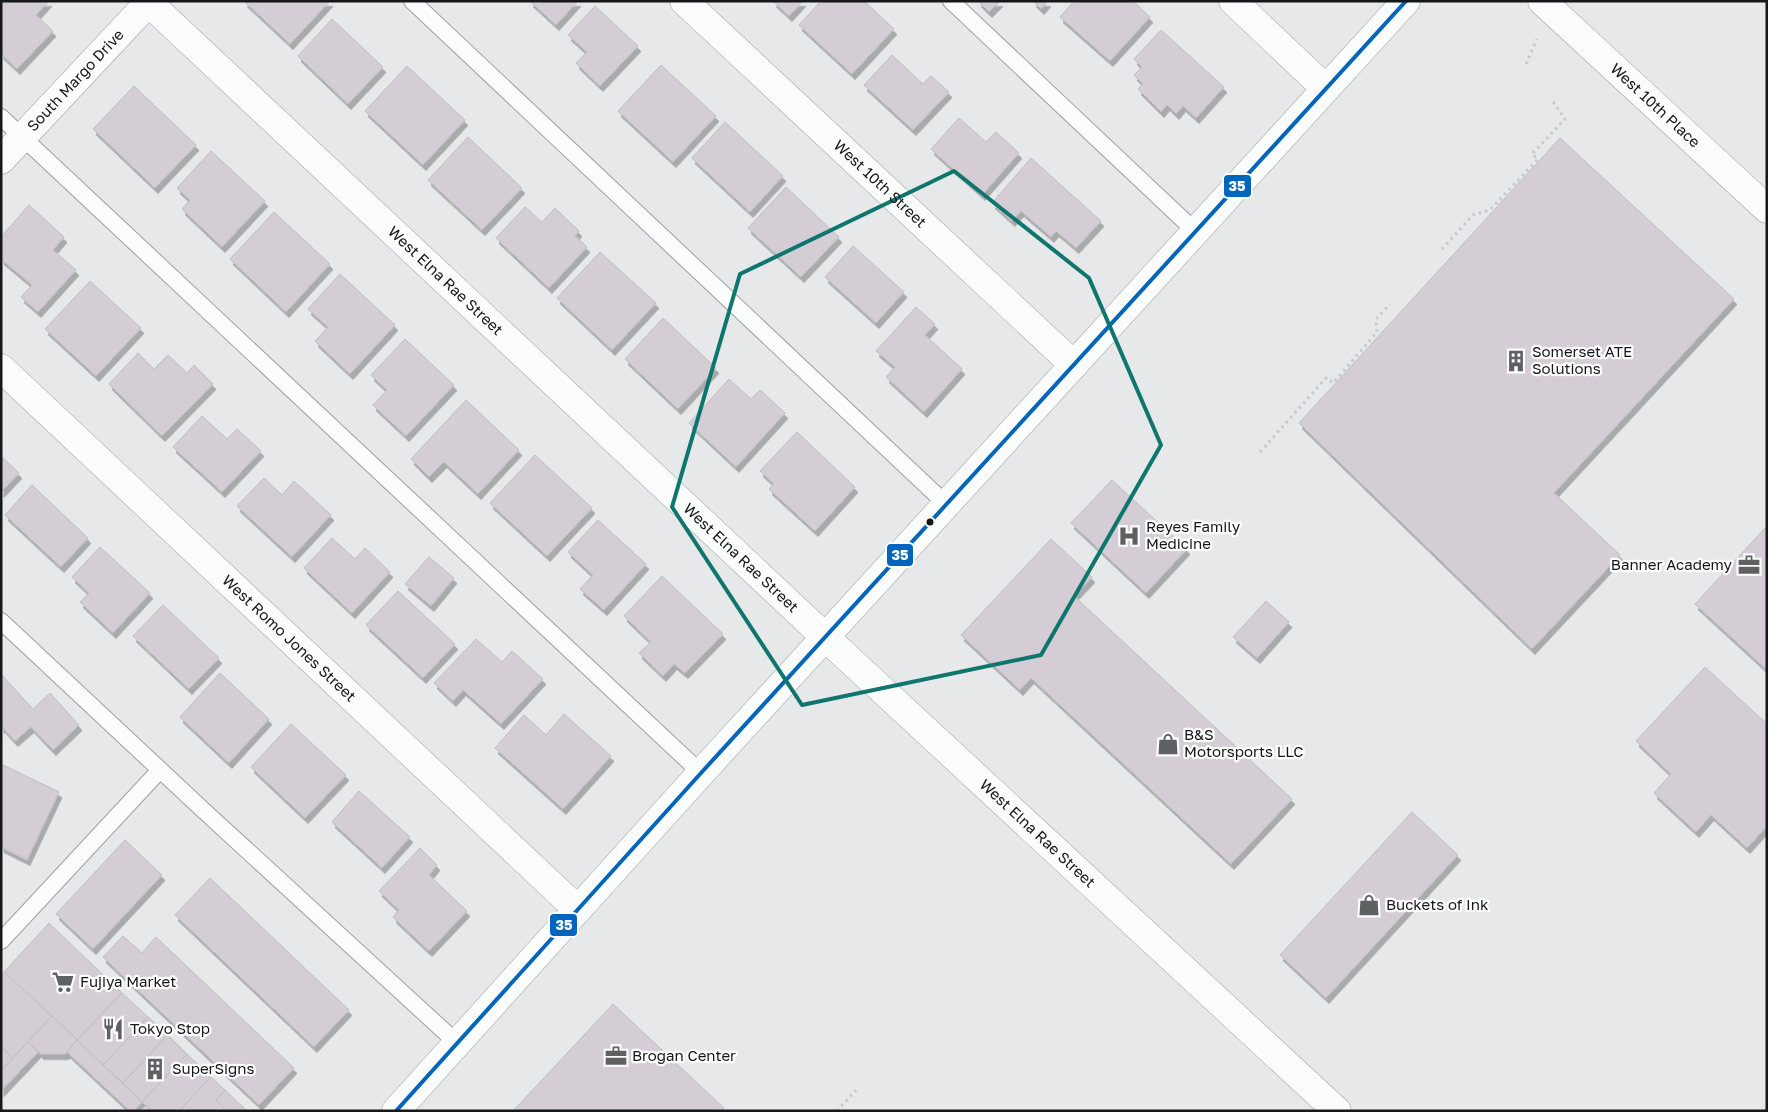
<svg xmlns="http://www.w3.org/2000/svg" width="1768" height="1112" viewBox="0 0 1768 1112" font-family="'Golos Text',sans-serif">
<defs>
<filter id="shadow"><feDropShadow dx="3" dy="5.5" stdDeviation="0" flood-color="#0004"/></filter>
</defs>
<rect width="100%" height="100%" fill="#e6e8ea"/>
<g fill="#d4cdd6" stroke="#bebec0" filter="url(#shadow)">
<polygon points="1,1 49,1 36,15 53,31 17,69 1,54"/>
<polygon points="244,1 330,1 290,44"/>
<polygon points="530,1 578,1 556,25"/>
<polygon points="773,1 803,1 789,16"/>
<polygon points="821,1 864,1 894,29 852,74 799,25"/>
<polygon points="978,1 1000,1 989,12"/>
<polygon points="1033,1 1048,1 1041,9"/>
<polygon points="1074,1 1133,1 1150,17 1110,61 1060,17"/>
<polygon points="595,6 638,46 600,86 576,63 587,52 568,35"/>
<polygon points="332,19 383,67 348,104 298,56"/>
<polygon points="1161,30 1224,87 1196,118 1183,106 1176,114 1167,105 1161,112 1138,89 1143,84 1134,75 1142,67 1134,59"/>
<polygon points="892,55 923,84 931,76 949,92 913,130 864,85"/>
<polygon points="661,65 716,116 673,162 618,111"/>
<polygon points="407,66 465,120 423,165 365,111"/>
<polygon points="134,86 196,145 155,188 93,129"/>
<polygon points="959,118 986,142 996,132 1019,153 982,195 931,149"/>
<polygon points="725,122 783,176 750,212 692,158"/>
<polygon points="468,137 522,188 482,230 428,180"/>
<polygon points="1560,138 1734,299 1554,493 1620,555 1532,649 1299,423"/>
<polygon points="211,151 265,201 222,247 182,209 190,200 177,188"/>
<polygon points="1031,158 1101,221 1076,248 1056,231 1051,237 1021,211 1012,221 992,203"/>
<polygon points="786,187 839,237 801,277 748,228"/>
<polygon points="29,205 64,237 53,250 76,270 38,312 21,297 32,285 1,259 1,237"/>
<polygon points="525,207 542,222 555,208 579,231 575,236 587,247 549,288 496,238"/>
<polygon points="274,212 330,264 286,312 230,259"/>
<polygon points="853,246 904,292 876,323 825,277"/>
<polygon points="600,252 656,303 612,350 557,298"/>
<polygon points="340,274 395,325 350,374 315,341 328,327 308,309"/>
<polygon points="90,281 141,328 96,376 45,329"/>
<polygon points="916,307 935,324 925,335 962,369 924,412 886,377 895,367 876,351"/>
<polygon points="663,318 716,368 678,409 625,359"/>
<polygon points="405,339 454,385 406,436 373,405 387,390 371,375"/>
<polygon points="138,353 154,369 168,355 187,373 194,365 213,384 162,436 109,384"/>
<polygon points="729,379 751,399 760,390 785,413 736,467 689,423"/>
<polygon points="466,400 519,450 478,494 444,462 429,477 411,459"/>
<polygon points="202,416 227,439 237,429 261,451 222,492 173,447"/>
<polygon points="797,432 855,487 815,531 769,489 774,484 760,471"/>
<polygon points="535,455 592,508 547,556 490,503"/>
<polygon points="1,456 19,473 1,492"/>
<polygon points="264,478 282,495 294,481 331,515 292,557 237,506"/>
<polygon points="1112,480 1187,549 1146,593 1071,523"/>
<polygon points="32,485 88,538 61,567 5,515"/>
<polygon points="598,520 646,564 604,610 580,589 593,575 568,552"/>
<polygon points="1767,526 1767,670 1695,604"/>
<polygon points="332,538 355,559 365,548 390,572 352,613 304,568"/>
<polygon points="1051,539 1092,577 1074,596 1292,799 1231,864 1031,678 1020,690 961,635"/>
<polygon points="100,547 150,593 113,633 80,602 89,593 72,577"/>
<polygon points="429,557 454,578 431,606 405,584"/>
<polygon points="662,576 723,634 685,673 674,664 663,676 639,653 651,642 624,616"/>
<polygon points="398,591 455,644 423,678 366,625"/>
<polygon points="1266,601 1289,622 1257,658 1233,637"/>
<polygon points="163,605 219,658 189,689 133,636"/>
<polygon points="476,639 502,662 512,651 543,679 501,724 463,690 453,701 434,683"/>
<polygon points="1705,667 1767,724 1767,826 1747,848 1711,815 1696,832 1654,793 1671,774 1636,741"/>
<polygon points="220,673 269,719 229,763 180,717"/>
<polygon points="1,674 33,709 50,693 79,725 53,750 31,727 15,741 2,727 1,728"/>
<polygon points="564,714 611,756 563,809 495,748 524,715 546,735"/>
<polygon points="291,724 346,775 305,818 251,767"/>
<polygon points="1,764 59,792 27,860 1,847"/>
<polygon points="359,791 410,837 382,868 332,822"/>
<polygon points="1412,812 1458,855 1326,998 1280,955"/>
<polygon points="125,840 162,875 93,949 56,914"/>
<polygon points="420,848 437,865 429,875 467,911 429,951 393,917 399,910 379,891"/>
<polygon points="210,878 349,1010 314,1047 175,915"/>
<polygon points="49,923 122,993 77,1040 4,972"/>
<polygon points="123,936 142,953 156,937 294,1068 259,1105 103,957"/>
<polygon points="4,972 52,1016 13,1058 1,1047 1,975"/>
<polygon points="122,993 148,1017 103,1065 77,1040"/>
<polygon points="613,1004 724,1108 721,1111 513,1111"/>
<polygon points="52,1016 77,1040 66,1054 41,1054 28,1042"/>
<polygon points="148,1017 168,1035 123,1083 103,1065"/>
<polygon points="168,1035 187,1054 142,1102 123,1083"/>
<polygon points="77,1040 142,1102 134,1111 130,1111 67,1052"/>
<polygon points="28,1042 38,1052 1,1091 1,1071"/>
<polygon points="1,1047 13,1058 1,1071"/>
<polygon points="187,1054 211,1077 179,1111 152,1111 142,1102"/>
<polygon points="211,1077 225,1090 216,1100 227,1111 179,1111"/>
<polygon points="225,1090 247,1111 227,1111 216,1100"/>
<polygon points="146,1105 151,1111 140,1111"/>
</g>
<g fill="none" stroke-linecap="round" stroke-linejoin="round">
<g stroke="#9fa0a2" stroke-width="18">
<g id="lane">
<polyline points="412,1 946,504"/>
<polyline points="951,1 1196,232"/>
<polyline points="1,117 701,773"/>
<polyline points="1,621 202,809 457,1043"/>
<polyline points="1,941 160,770"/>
</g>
</g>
<g stroke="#9fa0a2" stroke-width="29">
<g id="street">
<path id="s1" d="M147,1L825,637L1337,1111"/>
<path id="s2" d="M684,1L1074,365"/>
<polyline points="1233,1 1325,88"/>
<path id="s3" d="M1542,1L1767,209"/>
<path id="s4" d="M1,160L150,1"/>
<path id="s5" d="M1,368L577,909"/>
</g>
</g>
<g stroke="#9fa0a2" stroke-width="29">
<polyline id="secondary" points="396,1111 701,773 1406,1"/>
</g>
<g stroke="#c8c8c8" stroke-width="3" stroke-dasharray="2.5 4" stroke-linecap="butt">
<polyline points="1526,64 1537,39"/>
<polyline points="1442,249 1473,215 1490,210 1538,159 1532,154 1565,119 1551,99"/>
<polyline points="1260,452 1326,378 1333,383 1377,332 1376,319 1390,304"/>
<polyline points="837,1111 857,1089"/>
</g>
<use href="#lane" stroke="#fbfcfc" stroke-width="16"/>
<use href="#street" stroke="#fbfcfc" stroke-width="28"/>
<use href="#secondary" stroke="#fbfcfc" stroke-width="28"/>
<g stroke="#fff" stroke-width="8">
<polyline id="bus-1" points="396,1111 701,773 1406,1"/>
</g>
<use href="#bus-1" stroke="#0065bd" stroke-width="4"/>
</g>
<path fill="none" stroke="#0f766e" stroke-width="4" stroke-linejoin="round" d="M954,171L1089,278L1161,445L1041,655L802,705L672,507L740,274Z"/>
<defs>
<g id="building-bare" transform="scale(1.725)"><path d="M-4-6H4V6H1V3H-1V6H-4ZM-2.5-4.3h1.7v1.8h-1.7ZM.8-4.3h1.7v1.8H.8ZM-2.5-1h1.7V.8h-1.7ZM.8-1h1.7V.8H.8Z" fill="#5f6062" stroke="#fff" stroke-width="2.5" paint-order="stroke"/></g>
<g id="hospital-bare" transform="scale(1.725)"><path d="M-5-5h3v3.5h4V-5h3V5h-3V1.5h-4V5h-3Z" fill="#5f6062" stroke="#fff" stroke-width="2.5" paint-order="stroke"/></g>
<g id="office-bare" transform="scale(1.725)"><path d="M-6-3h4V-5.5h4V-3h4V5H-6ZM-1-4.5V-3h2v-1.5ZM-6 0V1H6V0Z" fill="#5f6062" stroke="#fff" stroke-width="2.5" paint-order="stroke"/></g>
<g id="shop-bare" transform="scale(1.725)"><path d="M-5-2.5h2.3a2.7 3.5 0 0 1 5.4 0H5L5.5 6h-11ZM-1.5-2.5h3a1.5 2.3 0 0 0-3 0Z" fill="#5f6062" stroke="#fff" stroke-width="2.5" paint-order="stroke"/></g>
<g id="supermarket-bare" transform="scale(1.725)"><path d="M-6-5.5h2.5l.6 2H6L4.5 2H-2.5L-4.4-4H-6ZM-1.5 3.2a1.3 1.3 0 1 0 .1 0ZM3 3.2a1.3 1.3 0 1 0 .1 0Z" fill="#5f6062" stroke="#fff" stroke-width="2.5" paint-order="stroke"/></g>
<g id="restaurant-bare" transform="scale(1.725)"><path d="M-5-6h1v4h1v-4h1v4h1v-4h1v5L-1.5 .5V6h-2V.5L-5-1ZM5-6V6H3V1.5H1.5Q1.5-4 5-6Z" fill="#5f6062" stroke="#fff" stroke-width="2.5" paint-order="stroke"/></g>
</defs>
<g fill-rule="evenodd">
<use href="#building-bare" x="1516" y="361"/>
<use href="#hospital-bare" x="1129" y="536"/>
<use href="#office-bare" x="1749" y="565"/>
<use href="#shop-bare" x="1168" y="744"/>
<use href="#shop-bare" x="1369" y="905"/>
<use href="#supermarket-bare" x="63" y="982"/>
<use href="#restaurant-bare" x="113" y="1029"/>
<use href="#office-bare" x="616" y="1056"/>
<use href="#building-bare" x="155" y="1069"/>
</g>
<circle fill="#161719" stroke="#fff" stroke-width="2" cx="930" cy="522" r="4.5"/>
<g text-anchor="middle" stroke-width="4.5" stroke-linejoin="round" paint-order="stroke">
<g font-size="15" fill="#161719" stroke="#fff">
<text dy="5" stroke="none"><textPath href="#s4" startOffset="109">South Margo Drive</textPath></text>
<text dy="5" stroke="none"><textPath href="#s3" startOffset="154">West 10th Place</textPath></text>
<text dy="5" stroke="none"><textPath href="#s2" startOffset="268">West 10th Street</textPath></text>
<text dy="5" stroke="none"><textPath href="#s1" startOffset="409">West Elna Rae Street</textPath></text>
<text dy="5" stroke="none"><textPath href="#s1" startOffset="814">West Elna Rae Street</textPath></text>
<text dy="5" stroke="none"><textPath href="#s5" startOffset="395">West Romo Jones Street</textPath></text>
<text dy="5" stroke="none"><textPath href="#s1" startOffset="1219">West Elna Rae Street</textPath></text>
</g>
<g font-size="15" fill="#161719" stroke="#fff" text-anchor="start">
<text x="1532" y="357">Somerset ATE<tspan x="1532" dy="17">Solutions</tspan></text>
<text x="1146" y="532">Reyes Family<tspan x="1146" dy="17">Medicine</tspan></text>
<text x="1732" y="570" text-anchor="end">Banner Academy</text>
<text x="1184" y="740">B&amp;S<tspan x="1184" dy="17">Motorsports LLC</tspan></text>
<text x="1386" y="910">Buckets of Ink</text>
<text x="80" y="987">Fujiya Market</text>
<text x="130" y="1034">Tokyo Stop</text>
<text x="632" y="1061">Brogan Center</text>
<text x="172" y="1074">SuperSigns</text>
</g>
</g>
<g stroke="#fff" stroke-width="2">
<rect x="1223" y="174" width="29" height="24" rx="5" fill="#0065bd"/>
<rect x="886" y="543" width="28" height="24" rx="5" fill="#0065bd"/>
<rect x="549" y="913" width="29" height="24" rx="5" fill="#0065bd"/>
</g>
<g font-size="14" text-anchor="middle" font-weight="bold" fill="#fff">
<text x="1237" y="191">35</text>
<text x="900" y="560">35</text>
<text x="564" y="930">35</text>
</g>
<rect width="1768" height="1112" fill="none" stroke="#161719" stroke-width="5"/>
</svg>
